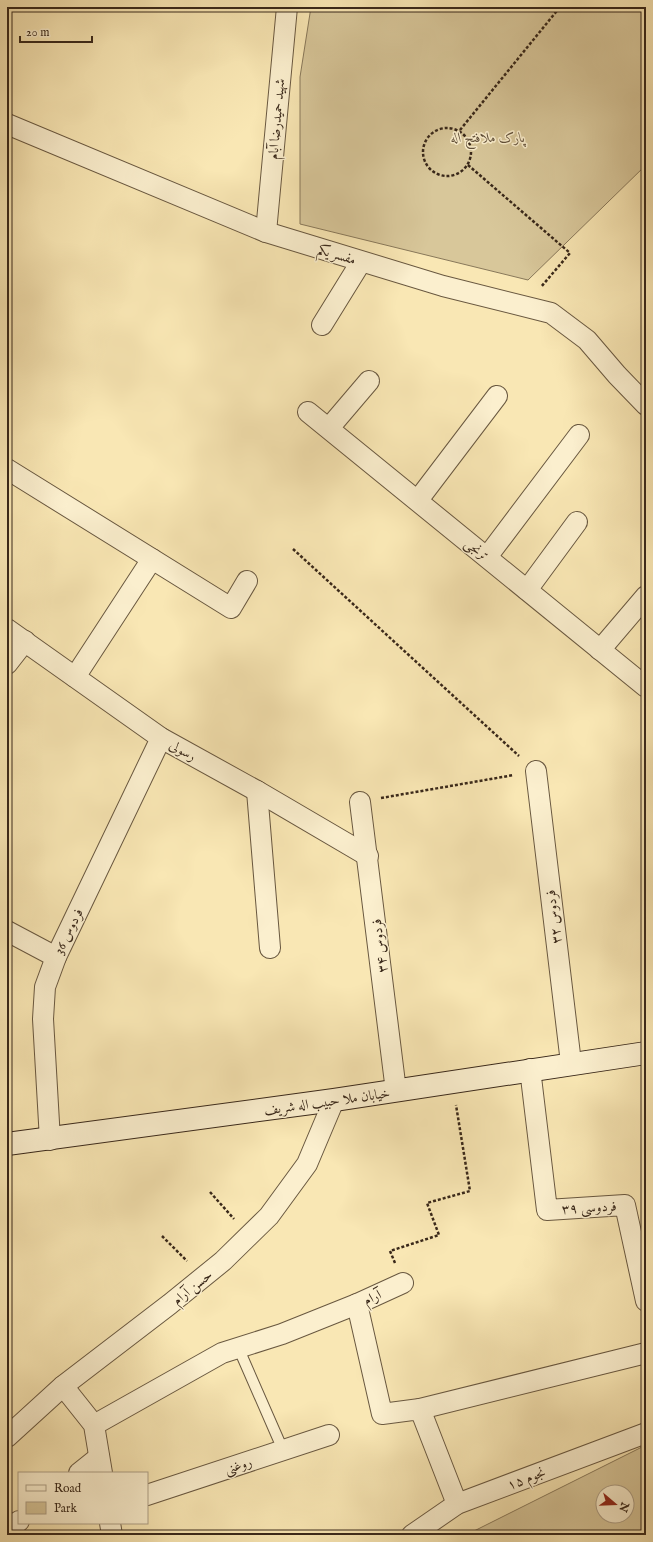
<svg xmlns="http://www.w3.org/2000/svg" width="653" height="1542" viewBox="0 0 653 1542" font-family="'IM FELL English',Amiri,serif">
<rect width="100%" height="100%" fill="#f9e7b4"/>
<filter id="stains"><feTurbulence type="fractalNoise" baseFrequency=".005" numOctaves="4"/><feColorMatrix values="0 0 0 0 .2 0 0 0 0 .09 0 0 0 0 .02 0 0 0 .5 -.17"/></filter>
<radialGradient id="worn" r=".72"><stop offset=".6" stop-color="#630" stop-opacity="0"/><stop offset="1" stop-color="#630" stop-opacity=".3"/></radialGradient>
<g fill="#d8c79a" stroke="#88785a" fill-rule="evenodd">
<polygon points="311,7 646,7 646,165 528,280 300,224 300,77"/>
<path d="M646,1445V1535H466ZM603,1492H627V1516H603Z"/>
</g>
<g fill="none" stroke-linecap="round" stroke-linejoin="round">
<g stroke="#695840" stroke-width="12">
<polyline id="service" points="238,1347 283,1450"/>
</g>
<g stroke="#695840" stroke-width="22">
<g id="minor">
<polyline points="7,124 266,232 443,286 551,313 587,340 617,375 646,405"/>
<polyline points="266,232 287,7"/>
<polyline points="322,325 361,262"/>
<polyline points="308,412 646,687"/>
<polyline points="329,428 369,381"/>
<polyline points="7,469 231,608 247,581"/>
<polyline points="418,500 497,396"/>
<polyline points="487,557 579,435"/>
<polyline points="527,590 577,522"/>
<polyline points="7,629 161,738 257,791 368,856"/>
<polyline points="600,650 646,596"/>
<polyline points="7,664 25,641"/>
<polyline points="75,677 152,559"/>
<polyline points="536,771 571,1063"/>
<polyline points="257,791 270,948"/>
<polyline points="360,802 396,1091"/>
<polyline points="7,931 56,957"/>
<polyline points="530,1069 547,1210 625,1205 646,1301"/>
<polyline points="50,1140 43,1019 45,987 56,957 161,738"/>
<polyline points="357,1304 382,1414 420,1409 457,1504"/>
<polyline points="63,1386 94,1425 102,1473"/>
<polyline points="420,1409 646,1353"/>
<polyline points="94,1425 222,1353 282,1334 357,1304 403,1283"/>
<polyline points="7,1437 63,1386 170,1304 223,1261 269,1216 307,1164 334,1100"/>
<polyline points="79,1473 99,1457"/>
<polyline points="147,1495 329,1435"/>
<polyline points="110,1523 112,1535"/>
<polyline points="7,1531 19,1521"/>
<polyline points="412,1535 457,1504 646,1433"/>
</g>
</g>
<g stroke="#39281a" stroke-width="24">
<polyline id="secondary" points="7,1144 334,1100 646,1053"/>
</g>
<g stroke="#39281a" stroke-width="2.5" stroke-dasharray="3 2" stroke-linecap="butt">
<path d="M447,7C454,10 463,11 469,7"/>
<circle cx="447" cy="152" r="24"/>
<polyline points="460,130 560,7"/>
<polyline points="468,165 570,253 541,287"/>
<polyline points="293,549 519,756"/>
<polyline points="381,798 514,775"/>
<polyline points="210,1192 234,1219"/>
<polyline points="162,1236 187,1261"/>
<polyline points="395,1263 390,1251 439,1235 427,1203 470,1191 456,1105"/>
</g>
<use href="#service" stroke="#fbefce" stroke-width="10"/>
<use href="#minor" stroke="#fbefce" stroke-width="20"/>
<use href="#secondary" stroke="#fbefce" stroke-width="22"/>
</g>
<g text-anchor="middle" stroke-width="3" stroke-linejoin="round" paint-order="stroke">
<g font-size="14" fill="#39281a" stroke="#fbefce">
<text transform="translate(276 119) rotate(-85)" y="5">شهید حمیدرضا آبام</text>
<text transform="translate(337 254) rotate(17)" y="5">مفسر یکم</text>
<text transform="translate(477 549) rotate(39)" y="5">ترنجی</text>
<text transform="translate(183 750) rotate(29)" y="5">رسولی</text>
<text transform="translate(553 917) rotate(-97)" y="5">فردوس ۳۲</text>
<text transform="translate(68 931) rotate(-64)" y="5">فردوس 36</text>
<text transform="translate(379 946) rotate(-97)" y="5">فردوس ۳۴</text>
<text transform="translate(327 1101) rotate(-8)" y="5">خیابان ملا حبیب اله شریف</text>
<text transform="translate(589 1207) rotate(-3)" y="5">فردوسی ۳۹</text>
<text transform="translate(192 1287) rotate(-39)" y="5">حسن آرام</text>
<text transform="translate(372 1297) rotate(-25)" y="5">آرام</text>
<text transform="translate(238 1465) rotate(-18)" y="5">روغنی</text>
<text transform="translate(526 1478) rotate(-21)" y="5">نجوم ۱۵</text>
</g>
<g font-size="14" font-style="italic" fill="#61503a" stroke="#fbefce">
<text x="488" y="142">پارک ملافتح اله</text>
</g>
</g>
<rect width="653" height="1542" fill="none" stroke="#f9e7b4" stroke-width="24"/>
<rect x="8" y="8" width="637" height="1526" fill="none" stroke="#39281a" stroke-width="2"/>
<rect x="12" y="12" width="629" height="1518" fill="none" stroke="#39281a"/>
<rect x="18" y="1472" width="130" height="52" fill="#fbefce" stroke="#ad9f86"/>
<rect x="26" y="1485" width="20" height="6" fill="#fbefce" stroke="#ad9f86"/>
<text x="54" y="1492" font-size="12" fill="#39281a">Road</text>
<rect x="26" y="1502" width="20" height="12" fill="#d8c79a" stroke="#ad9f86"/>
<text x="54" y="1512" font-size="12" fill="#39281a">Park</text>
<g transform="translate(615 1504) rotate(109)"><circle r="19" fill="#fbefce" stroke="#ad9f86"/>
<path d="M0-3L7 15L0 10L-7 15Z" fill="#8f2418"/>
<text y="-6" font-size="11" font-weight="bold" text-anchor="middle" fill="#39281a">N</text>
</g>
<path d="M20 36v6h72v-6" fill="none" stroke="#39281a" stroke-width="2"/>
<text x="26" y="36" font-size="12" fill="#39281a" stroke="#fbefce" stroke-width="3" paint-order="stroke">20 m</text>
<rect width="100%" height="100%" filter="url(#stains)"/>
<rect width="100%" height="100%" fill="url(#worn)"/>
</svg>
